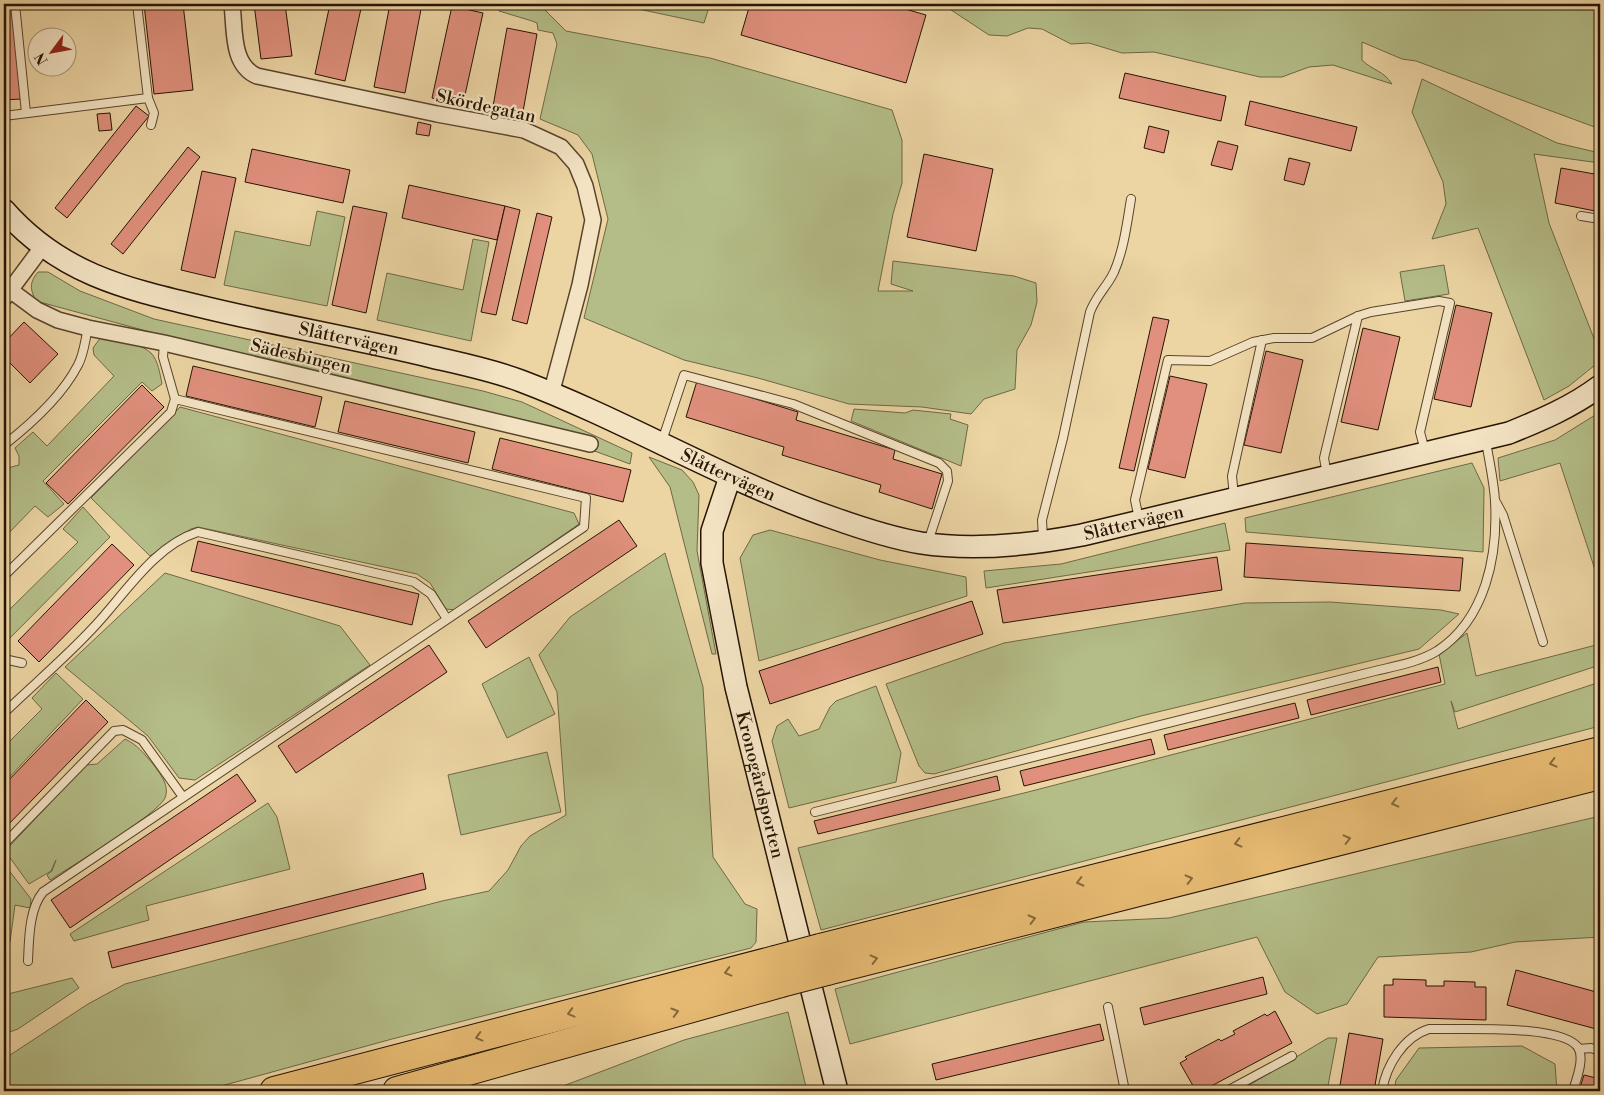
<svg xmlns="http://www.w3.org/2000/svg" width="1604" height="1095" viewBox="0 0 1604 1095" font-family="'Libre Bodoni',serif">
<rect width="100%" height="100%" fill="#ecd4a3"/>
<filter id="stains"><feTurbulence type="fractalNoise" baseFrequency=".004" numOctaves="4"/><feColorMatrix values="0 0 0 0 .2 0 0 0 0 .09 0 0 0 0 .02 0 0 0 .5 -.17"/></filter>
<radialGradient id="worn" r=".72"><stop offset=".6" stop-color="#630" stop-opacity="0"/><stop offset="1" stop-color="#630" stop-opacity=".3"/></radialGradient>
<g fill="#b4bd88" stroke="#6e6846">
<polygon points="501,4 532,4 542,7 566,31 710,58 892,110 902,140 902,183 893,214 878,291 913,291 891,284 893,261 1014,276 1036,283 1037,302 1031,325 1017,350 1015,389 984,399 971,414 922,407 849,404 758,378 684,360 584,318 608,219 592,154 578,135 540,119 557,44 553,33 538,30 537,23 532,21 499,11"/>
<polygon points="615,4 710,4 704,23"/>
<path d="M942,4H1600V129L1416,61L1402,59L1362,42V60C1373,71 1383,70 1392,84L1333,65L1309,67L1282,77H1260L1154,52L1122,53L1089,43L1071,44L1042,29L1028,28L1007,36L989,35Z"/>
<polygon points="1422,79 1557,143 1600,153 1600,163 1534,154 1549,223 1600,354 1600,361 1569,386 1544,400 1478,228 1432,239 1446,204 1443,182 1412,112"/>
<polygon points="317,211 345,217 327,306 224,285 235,231 310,246"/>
<polygon points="473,239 489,242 471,341 377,320 387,273 463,290"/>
<polygon points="1444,265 1449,294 1405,301 1400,272"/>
<path d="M38,272H48L80,291L154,319L483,391L522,402L632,453L630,464L499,416L165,336L36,301C30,289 29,283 38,272Z"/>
<path d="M101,337C116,338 140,343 151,353C158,360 160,374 162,384L152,391L142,382L43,481L64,504L48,517L35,506L4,538V469L19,465V456L15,448L33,432L47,446L114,376L94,355L93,348Z"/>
<polygon points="180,407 574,513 579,524 455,610 446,609 430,583 417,574 198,527 191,529 150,556 91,498"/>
<polygon points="854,409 905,413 913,410 951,414 950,419 968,425 961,466 851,421"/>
<polygon points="1600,412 1600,585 1560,463 1500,481 1498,458 1555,440"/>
<polygon points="649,457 682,470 693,482 699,495 697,551 716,654 712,654 670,487"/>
<polygon points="1472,463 1484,488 1483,552 1246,532 1245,518"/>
<polygon points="83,507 110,537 4,644 4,615 78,542 63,529"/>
<polygon points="1225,523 1230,550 986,588 984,571 1061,564"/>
<polygon points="770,530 880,560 966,577 967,596 759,661 740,558 753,535"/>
<polygon points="665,553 703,687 713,857 745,904 757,909 756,942 751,948 392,1039 203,1091 4,1091 4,1059 88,1004 125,984 442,901 489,891 508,870 521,846 530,836 566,815 557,692 539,655 570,617"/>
<polygon points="165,573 340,626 370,665 195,780 179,778 148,736 65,667"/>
<polygon points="1330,602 1441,610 1459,614 1419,649 1141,716 934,774 925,773 919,766 886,684 1004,643 1245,603"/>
<polygon points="1467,633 1476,676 1600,644 1600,665 1455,712 1451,701 1458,729 1600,682 1600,726 821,930 798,848 1028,792 1445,684 1439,654"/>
<polygon points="529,657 555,714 507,738 482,684"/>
<polygon points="56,673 83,699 4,783 4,747 42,709 32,698"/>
<polygon points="876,686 901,753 896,782 789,808 772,741 777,726 788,719 799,736 819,729 830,707 836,701"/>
<path d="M125,739C138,745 144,754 153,764C160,774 170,785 165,798C158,814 69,868 50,880L47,875L52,871L56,860L51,871L29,884L5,851L86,765L97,764Z"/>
<polygon points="547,752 561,812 461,835 448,775"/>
<polygon points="268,803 277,817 290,869 146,906 149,920 74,941 70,934"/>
<polygon points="1600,816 1600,937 1515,942 1471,952 1378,957 1347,1004 1317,1014 1285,992 1257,937 850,1044 835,989 1084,922 1169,918"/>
<polygon points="4,864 31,899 30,908 15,905 10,942 4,944"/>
<polygon points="72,978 79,988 18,1029 4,1034 4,995"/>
<polygon points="788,1012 807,1091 550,1091 684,1040"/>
<polygon points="1328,1038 1337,1038 1327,1091 1247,1091 1246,1087"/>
<polygon points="1522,1046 1555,1064 1557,1091 1394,1091 1396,1080 1419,1048"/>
</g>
<g fill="#e0907d" stroke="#271404">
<polygon points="4,4 12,4 21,99 4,100"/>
<polygon points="144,4 183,4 193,90 154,94"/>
<polygon points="254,4 285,4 292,56 261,59"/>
<polygon points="330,4 362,4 345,81 315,74"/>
<polygon points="390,4 422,4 405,93 374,87"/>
<polygon points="750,4 888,4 926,15 906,83 741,35"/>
<polygon points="452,6 483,13 463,104 432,98"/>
<polygon points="507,28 537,34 522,117 492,112"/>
<polygon points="1125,73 1226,96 1221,121 1119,98"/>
<polygon points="1250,101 1357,127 1351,151 1245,125"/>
<polygon points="136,106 149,116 67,218 55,208"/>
<polygon points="110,113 112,130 99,131 97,114"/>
<polygon points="418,122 431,125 429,136 416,134"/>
<polygon points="1149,126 1169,131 1164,153 1144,148"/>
<polygon points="1218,141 1238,146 1232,170 1211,165"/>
<polygon points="188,147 200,157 123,254 111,244"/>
<polygon points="252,149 350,170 343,203 245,182"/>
<polygon points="924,154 993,169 976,251 907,237"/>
<polygon points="1289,158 1310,163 1304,185 1284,180"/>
<polygon points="1561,168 1600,175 1600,212 1555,203"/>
<polygon points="202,171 236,178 215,278 181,270"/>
<polygon points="409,185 505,206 497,240 402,218"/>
<polygon points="353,206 387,213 366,313 332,305"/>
<polygon points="505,206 520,210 496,315 481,312"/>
<polygon points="537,213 552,217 527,324 512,320"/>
<polygon points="1456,305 1492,313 1471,407 1434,399"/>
<polygon points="1153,317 1169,320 1134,471 1119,468"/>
<polygon points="24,322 58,354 30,383 4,357 4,343"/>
<polygon points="1363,328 1400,337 1378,430 1341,422"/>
<polygon points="1266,351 1303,360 1281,453 1244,445"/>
<polygon points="193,366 322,397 315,427 186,396"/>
<polygon points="1170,376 1207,384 1185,478 1148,469"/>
<polygon points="697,381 798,412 796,420 895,450 893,459 942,474 932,509 879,492 881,485 782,455 784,447 686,417"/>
<polygon points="142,385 164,407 68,504 46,483"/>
<polygon points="345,401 475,432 468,463 338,432"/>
<polygon points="500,438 631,470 623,502 492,469"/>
<polygon points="619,520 637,546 486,648 468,621"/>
<polygon points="198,541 419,594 412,625 191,571"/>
<polygon points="1246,543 1463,558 1460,591 1244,577"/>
<polygon points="112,544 134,565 39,662 18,641"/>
<polygon points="1217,557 1222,590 1003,623 997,590"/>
<polygon points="972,601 983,634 770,704 759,671"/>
<polygon points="429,645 447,672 296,773 278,746"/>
<polygon points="1438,667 1441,682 1311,715 1307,700"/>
<polygon points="86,700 108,722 4,829 4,785"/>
<polygon points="1295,703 1299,718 1168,750 1164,735"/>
<polygon points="1151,739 1155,754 1024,786 1020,771"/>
<polygon points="237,774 256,801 70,928 51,900"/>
<polygon points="997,776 1000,790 818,834 814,821"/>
<polygon points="423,873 426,889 112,968 108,952"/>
<polygon points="1516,970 1600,993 1600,1030 1507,1005"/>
<polygon points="1263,977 1267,994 1144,1025 1140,1008"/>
<polygon points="1393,979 1426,980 1426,986 1444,986 1444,981 1475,982 1475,987 1486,987 1486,1020 1384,1017 1384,985 1393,985"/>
<polygon points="1275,1011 1292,1043 1202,1091 1196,1091 1180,1063 1187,1059 1185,1057 1219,1039 1221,1041 1235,1034 1233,1031 1265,1014 1267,1016"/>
<polygon points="1100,1024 1104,1040 936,1080 932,1064"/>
<polygon points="1349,1033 1383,1039 1374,1091 1339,1091"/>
<polygon points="1584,1075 1600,1079 1600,1091 1579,1091"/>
</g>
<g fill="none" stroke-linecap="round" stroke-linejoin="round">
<g stroke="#58442c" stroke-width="10">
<g id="lane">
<polyline points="15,4 26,113"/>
<polyline points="148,98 154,113 151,125"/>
<polyline points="4,116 148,98 137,4"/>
<polyline points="1581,216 1600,219"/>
<polyline points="662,441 684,375 793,404 939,463 947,471 948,481 928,542"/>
<path d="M4,445C31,424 62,396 78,365C84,354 85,340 88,328"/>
<polyline points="1327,475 1324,458 1358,316"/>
<polyline points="1234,497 1232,476 1262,340"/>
<polyline points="1496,502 1503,515 1543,642"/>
<polyline points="1139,519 1135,500 1168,360 1210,361 1253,342 1274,338 1312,338 1358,316 1371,312 1439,301 1450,303 1420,432 1425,451"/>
<path d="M1043,539L1042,520L1063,438L1090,312C1097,294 1107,287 1114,272C1124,249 1127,223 1131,199"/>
<polyline points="4,576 171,412 175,399"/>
<polyline points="4,659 22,663"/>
<path d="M4,713C33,685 64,659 92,629C123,597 153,546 198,532L414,582L431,594L447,619"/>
<path d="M815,812L1375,671C1396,666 1419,662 1437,651C1486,619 1498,555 1495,501C1494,481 1489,461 1486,441"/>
<polyline points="4,844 114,731 123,730 142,740 183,797"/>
<path d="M28,961C29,939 29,909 43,892L584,527L586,498L175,399L163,357L164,343"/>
<polyline points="1108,1007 1125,1091"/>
<polyline points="1579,1049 1591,1048 1600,1051"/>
<polyline points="1227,1091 1292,1056"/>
<path d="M1382,1091C1386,1066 1403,1037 1429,1029C1458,1030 1566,1023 1579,1049C1584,1061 1576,1080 1573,1091"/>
</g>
</g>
<g stroke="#58442c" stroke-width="18">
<g id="street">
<path d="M232,4C235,29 231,65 257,76L437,114L524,130L561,147L576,164L585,186L593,220L580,285L551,394"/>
<polyline points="10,290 37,310 58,320 88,328 164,343 590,444"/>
<polyline points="5,297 43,246"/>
</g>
</g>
<g stroke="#271404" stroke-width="24">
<g id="secondary">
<path id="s1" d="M4,210C61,275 127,289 207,308C282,326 358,339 432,357C462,364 492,370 521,381C627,421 725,481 833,518C861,528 891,538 921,543C974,551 1030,545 1082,535L1509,433C1541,420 1572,407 1600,386"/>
<path id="s2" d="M730,477L712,531V563L736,687L837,1091"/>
</g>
</g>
<g stroke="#271404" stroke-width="30">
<g id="highway">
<polyline points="820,948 1600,751"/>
<polyline points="827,971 1600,775"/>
<polyline points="274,1091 775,960"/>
<polyline points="397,1091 781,983"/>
</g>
</g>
<use href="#lane" stroke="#f3e3c3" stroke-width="8"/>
<use href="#street" stroke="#f3e3c3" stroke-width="15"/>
<use href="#secondary" stroke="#f3e3c3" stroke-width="21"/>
<use href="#highway" stroke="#e6ba72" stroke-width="28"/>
<g stroke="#271404" stroke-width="30" stroke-linecap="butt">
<g id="highway-bridge">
<polyline points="775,960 820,948"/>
<polyline points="781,983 827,971"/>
</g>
</g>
<use href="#highway-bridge" stroke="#e6ba72" stroke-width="28"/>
</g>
<defs><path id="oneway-chevron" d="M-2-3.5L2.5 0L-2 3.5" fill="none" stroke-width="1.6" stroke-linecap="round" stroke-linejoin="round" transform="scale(1.25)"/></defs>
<g stroke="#86673b">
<use href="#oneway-chevron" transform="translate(1553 763) rotate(166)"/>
<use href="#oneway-chevron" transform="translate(1395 803) rotate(166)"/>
<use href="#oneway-chevron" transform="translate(1347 839) rotate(-14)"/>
<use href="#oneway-chevron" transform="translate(1238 843) rotate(166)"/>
<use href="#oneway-chevron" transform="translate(1189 879) rotate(-14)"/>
<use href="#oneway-chevron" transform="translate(1080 882) rotate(166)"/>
<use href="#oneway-chevron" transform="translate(1032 919) rotate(-14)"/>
<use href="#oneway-chevron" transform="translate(874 959) rotate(-14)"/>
<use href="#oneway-chevron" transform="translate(728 972) rotate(165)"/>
<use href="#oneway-chevron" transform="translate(675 1012) rotate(-16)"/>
<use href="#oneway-chevron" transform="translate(571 1013) rotate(165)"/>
<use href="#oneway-chevron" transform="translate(479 1037) rotate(165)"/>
</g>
<g text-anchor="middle" stroke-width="4.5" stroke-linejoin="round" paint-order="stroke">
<g font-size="18" fill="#271404" stroke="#f3e3c3">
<text transform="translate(486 106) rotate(12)" y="6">Skördegatan</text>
<text dy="6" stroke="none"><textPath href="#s1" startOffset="375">Slåttervägen</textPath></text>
<text transform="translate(301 356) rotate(13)" y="6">Sädesbingen</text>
<text dy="6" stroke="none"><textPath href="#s1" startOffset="780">Slåttervägen</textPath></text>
<text dy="6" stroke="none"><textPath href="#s1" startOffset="1200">Slåttervägen</textPath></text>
<text dy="6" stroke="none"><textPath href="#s2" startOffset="316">Kronogårdsporten</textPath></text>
</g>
</g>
<rect width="1604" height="1095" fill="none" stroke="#ecd4a3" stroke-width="20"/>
<rect x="5" y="5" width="1594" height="1085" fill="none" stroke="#271404" stroke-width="2.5"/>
<rect x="10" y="10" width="1584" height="1075" fill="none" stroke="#271404"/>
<g transform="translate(52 52) rotate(238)"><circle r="24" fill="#f3e3c3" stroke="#a19077"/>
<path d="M0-4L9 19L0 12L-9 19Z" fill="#8f2418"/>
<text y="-8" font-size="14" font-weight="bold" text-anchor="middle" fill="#271404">N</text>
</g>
<rect width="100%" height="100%" filter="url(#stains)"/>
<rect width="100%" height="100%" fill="url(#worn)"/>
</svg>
